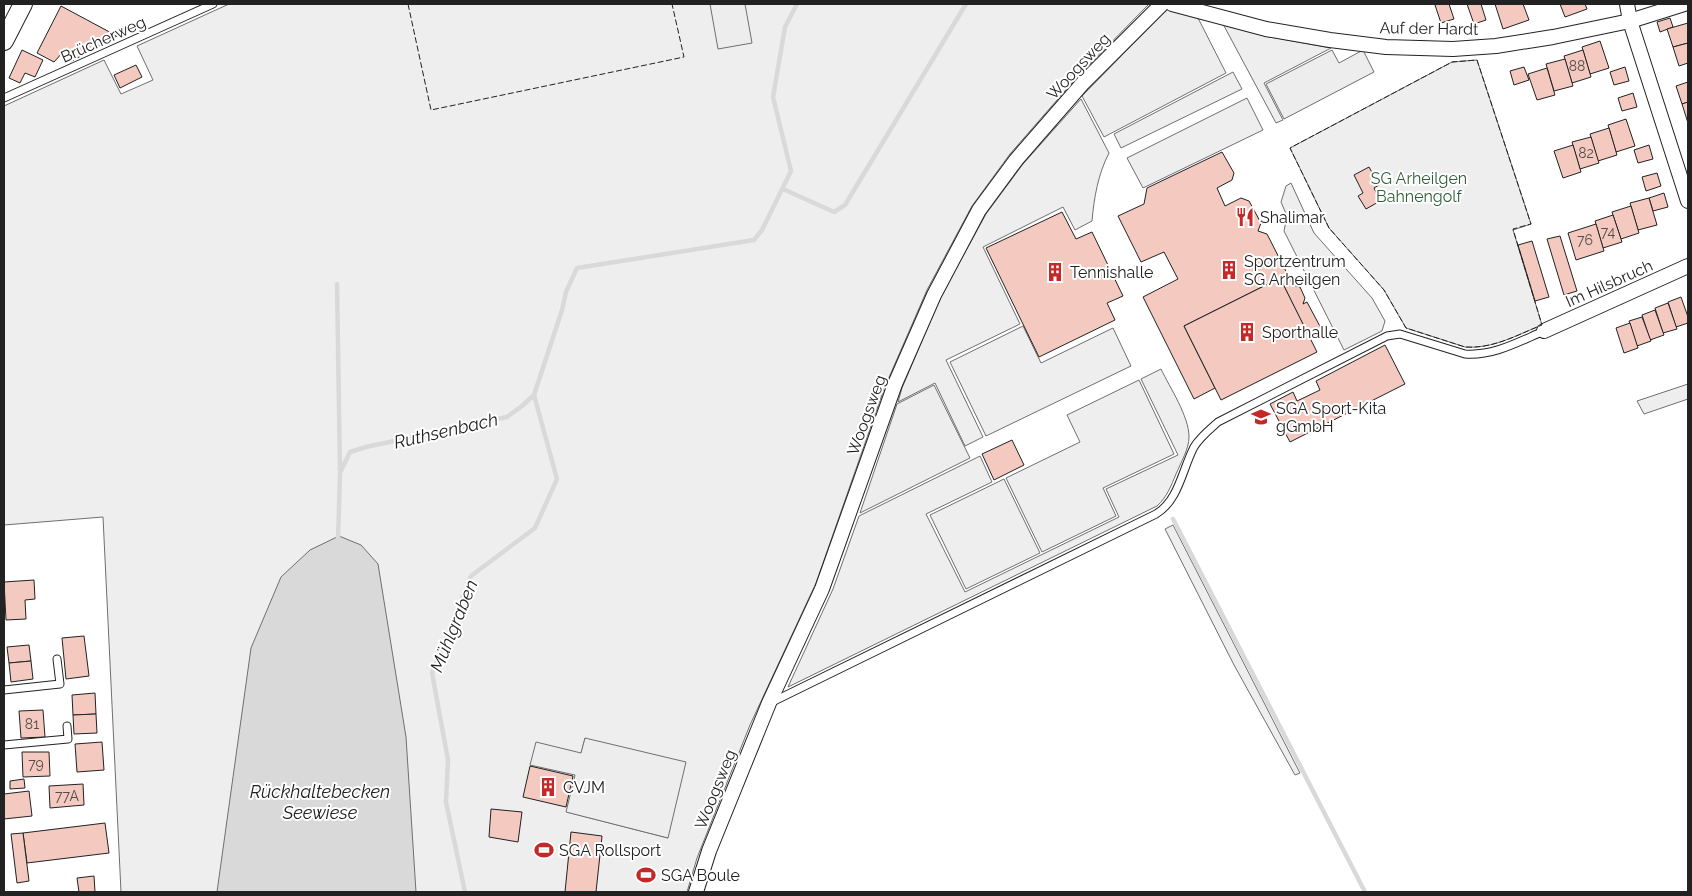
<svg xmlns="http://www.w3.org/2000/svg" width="1692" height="896" viewBox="0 0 1692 896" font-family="Raleway,sans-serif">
<rect width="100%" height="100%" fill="#fff"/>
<g fill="#eee" stroke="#6f6f6f" fill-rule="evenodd">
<path d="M229,4H1149L1078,76L1010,154L972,206L927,290L884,389L816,583L750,725L697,858L687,892H121L103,517L4,525V106L104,60L121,94L153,80L137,46ZM585,738L668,838L567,812Z"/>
<polygon points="1223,24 1265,36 1331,48 1264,83 1283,120 1276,123"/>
<path d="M1477,60L1531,224L1513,230L1542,325C1517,335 1493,349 1465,347L1406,328L1384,290L1329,228L1290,148L1452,62Z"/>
<polygon points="1233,72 1242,89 1121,148 1114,134"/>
<polygon points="1247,98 1263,130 1143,188 1127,158"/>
<path d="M1081,99L1109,153C1098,174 1094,198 1092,221L1075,230L1063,207L983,247L1020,324L946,360L983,437L965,446L935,383L898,402L902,388L940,298L986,214L1023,164Z"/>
<polygon points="1291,183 1314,233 1372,298 1385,321 1382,331 1344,350 1284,231 1287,216 1281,202 1286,186"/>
<polygon points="1023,326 1041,363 1113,328 1131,366 986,436 950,362"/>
<path d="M1161,369C1170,388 1189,416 1189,437C1189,449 1181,462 1176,474C1171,486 1167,497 1157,506L788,687L833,589L859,516L980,456L992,482L926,514L965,592L1119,517L1106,489L1178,455L1141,379Z"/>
<polygon points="1139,380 1174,454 1103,488 1116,516 1042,552 1006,478 1080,442 1067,415"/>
<polygon points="1688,384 1688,399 1644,414 1637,401"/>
<polygon points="1004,479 1040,553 966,589 930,515"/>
<polygon points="1173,525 1300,773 1295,775 1234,665 1165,529"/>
</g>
<g fill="#ededed" stroke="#6f6f6f">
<polygon points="710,4 745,4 752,43 718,49"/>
<polygon points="1168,8 1198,18 1226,73 1104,137 1082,96"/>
<polygon points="1332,50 1339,63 1363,50 1374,72 1284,119 1266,84"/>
<polygon points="934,385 970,458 860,513 897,404"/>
<polygon points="585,738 686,762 668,838 566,812 575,775 530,765 536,742 581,753"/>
</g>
<polygon fill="#d9d9d9" stroke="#6f6f6f" points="339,536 361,545 378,564 406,737 416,892 217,892 251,648 281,577 310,550"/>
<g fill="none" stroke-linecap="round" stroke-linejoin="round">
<g stroke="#d9d9d9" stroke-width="4.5">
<polyline points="783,189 834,212 845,205 966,4"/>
<polyline points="337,284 340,470"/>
<polyline points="1173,519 1365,892"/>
<polyline points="338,540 340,473 350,452 366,447 507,417 522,406 534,395 562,310 566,292 577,268 754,240 762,230 791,171 773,97 785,27 797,4"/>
<polyline points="465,892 446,802 448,760 432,673 471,576 535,528 557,479 534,395"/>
</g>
</g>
<g fill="#f3c9c0" stroke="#222">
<polygon points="1438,4 1449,4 1454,19 1441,23 1435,5"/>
<polygon points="1467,4 1481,4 1486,20 1474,24"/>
<polygon points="1495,4 1523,4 1529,20 1503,29"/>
<polygon points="1560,4 1585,4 1587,9 1565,17"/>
<polygon points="61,6 117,36 70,62 63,52 54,62 37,53"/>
<polygon points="1670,18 1673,27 1660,32 1657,22"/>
<polygon points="1688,23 1688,43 1673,47 1667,29"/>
<polygon points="1600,41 1609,68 1590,74 1582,47"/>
<polygon points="1688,43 1688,63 1679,66 1673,47"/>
<polygon points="22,50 43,60 35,77 25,73 20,83 9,78"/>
<polygon points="1583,50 1591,77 1572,83 1564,56"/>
<polygon points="1565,59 1573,86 1554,91 1546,64"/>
<polygon points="136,65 142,77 120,88 114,75"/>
<polygon points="1524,67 1529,80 1514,85 1510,71"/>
<polygon points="1625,67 1629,81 1614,85 1610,72"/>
<polygon points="1547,68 1555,95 1537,100 1528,74"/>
<polygon points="1688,82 1688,102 1682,104 1676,86"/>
<polygon points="1633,93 1637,107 1622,111 1618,98"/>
<polygon points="1688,102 1688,123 1682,104"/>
<polygon points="1626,119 1635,146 1616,152 1608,125"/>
<polygon points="1609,128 1617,155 1598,161 1590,134"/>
<polygon points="1591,137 1599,163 1580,169 1572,142"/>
<polygon points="1573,145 1581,172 1563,178 1554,151"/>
<polygon points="1649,145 1653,159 1638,163 1634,150"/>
<polygon points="1222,152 1234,173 1232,180 1217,188 1225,206 1241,198 1249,201 1261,223 1258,231 1267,234 1293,285 1300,287 1305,298 1303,304 1307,302 1323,332 1310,339 1280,278 1184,326 1215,388 1194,399 1143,297 1178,279 1164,252 1141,262 1118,216 1144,204 1147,188"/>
<polygon points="1369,167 1379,185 1374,188 1380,201 1366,209 1358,196 1363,193 1354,175"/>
<polygon points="1657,173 1661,186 1646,191 1642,177"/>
<polygon points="1664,193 1668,207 1653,211 1649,198"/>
<polygon points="1649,198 1657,225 1638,230 1630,203"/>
<polygon points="1631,206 1639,233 1621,239 1612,212"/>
<polygon points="1062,212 1076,239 1092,232 1123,296 1107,303 1115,320 1039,357 986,248"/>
<polygon points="1613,215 1622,242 1603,248 1595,221"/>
<polygon points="1596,224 1604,251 1576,260 1568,233"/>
<polygon points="1560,236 1577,291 1564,295 1547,239"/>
<polygon points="1532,241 1549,297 1535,301 1518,245"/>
<polygon points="1280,278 1317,352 1221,400 1184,326"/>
<polygon points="1681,297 1688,317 1688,323 1676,327 1668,302"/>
<polygon points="1668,303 1677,329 1663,333 1655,308"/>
<polygon points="1655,310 1664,335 1650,340 1642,315"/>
<polygon points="1642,317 1651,341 1637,346 1629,321"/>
<polygon points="1630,323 1638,348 1624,353 1616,328"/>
<polygon points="1385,345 1405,384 1290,442 1270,404 1293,392 1297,401 1320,390 1316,381"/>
<polygon points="1012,440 1024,465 994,480 982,454"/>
<polygon points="34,580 35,599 25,600 26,619 6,620 4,582"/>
<polygon points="84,636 89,676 66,679 62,638"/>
<polygon points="29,645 31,661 9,663 7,647"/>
<polygon points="31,661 33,679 11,682 9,663"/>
<polygon points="95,693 96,714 73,715 72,695"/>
<polygon points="43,710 45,737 21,738 19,711"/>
<polygon points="96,714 97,733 74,734 73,715"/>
<polygon points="102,742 104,770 77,772 75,744"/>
<polygon points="22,752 49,752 50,776 23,777"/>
<polygon points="530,766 573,776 566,807 523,797"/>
<polygon points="24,779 25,788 10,789 10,781"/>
<polygon points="83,784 84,805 50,808 49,786"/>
<polygon points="29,791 32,816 4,819 4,794"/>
<polygon points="491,809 522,812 518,842 489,837"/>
<polygon points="105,823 109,853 27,863 23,833"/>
<polygon points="571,832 602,836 596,892 565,892"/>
<polygon points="23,833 29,881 17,883 11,834"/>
<polygon points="94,876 95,892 79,892 77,878"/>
</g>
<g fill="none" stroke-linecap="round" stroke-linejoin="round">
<g stroke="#222" stroke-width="9">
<g id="service">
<polyline points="4,98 213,4"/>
<polyline points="4,690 60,684 57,659"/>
<path d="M770,703L1156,514C1179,500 1182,470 1194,447C1200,437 1209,430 1218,422L1387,336L1400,334L1465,354C1494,356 1518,342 1544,331"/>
<polyline points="4,745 68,739 67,726"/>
</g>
</g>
<g stroke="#222" stroke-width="16">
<g id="minor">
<polyline points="1172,4 1266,29 1330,40 1386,47 1453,49 1496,46 1553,37 1630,21 1684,4"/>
<polyline points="1627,4 1630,21 1688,201"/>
<polyline points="1544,331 1688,266"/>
<polyline points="696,892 709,851 769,703 822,589 895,384 934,295 979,210 1016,160 1083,83 1162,4"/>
</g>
</g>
<g stroke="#222" stroke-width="20">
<polyline id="tertiary" points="4,41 23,4"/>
</g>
<use href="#service" stroke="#fff" stroke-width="7"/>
<use href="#minor" stroke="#fff" stroke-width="14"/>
<use href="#tertiary" stroke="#fff" stroke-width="18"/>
<g stroke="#222" stroke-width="1" stroke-dasharray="6 2.5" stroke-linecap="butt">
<polyline points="408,4 431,110 684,57 672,4"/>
<path d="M1477,60L1531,224L1513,229L1542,325C1517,335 1493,349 1465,347L1406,328L1384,290L1329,228L1290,148L1452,62Z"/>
</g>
</g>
<defs>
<g id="restaurant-bare" transform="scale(1.5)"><path d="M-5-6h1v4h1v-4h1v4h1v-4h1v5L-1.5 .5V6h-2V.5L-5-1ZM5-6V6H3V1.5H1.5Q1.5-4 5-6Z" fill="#c62828" stroke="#fff" stroke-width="2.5" paint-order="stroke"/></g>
<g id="building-bare" transform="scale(1.5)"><path d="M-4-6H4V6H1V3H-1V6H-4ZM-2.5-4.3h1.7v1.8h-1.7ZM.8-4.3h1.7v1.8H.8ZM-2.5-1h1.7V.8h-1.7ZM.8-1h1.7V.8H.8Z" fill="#c62828" stroke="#fff" stroke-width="2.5" paint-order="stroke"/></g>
<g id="school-bare" transform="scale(1.5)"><path d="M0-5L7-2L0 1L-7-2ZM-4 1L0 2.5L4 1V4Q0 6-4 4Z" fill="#c62828" stroke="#fff" stroke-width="2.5" paint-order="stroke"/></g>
<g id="stadium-bare" transform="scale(1.5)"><path d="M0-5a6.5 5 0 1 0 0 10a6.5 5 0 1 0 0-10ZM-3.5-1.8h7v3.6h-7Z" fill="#c62828" stroke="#fff" stroke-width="2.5" paint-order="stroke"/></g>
</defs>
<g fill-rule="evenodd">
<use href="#restaurant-bare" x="1245" y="217"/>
<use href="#building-bare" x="1229" y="270"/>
<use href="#building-bare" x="1055" y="272"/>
<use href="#building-bare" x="1247" y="332"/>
<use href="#school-bare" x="1261" y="417"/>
<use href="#building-bare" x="548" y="787"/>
<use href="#stadium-bare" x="544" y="850"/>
<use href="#stadium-bare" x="646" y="875"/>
</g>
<g text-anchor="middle" stroke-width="4" stroke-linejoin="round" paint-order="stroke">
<g font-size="14" fill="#564c4a">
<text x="1577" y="71">88</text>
<text x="1586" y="158">82</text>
<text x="1608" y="237">74</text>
<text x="1585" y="245">76</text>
<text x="32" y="729">81</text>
<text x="36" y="769">79</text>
<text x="67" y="801">77A</text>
</g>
<g font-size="16" fill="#222" stroke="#fff">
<text transform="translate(1429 28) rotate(1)" y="6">Auf der Hardt</text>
<text transform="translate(103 39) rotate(-24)" y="6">Brücherweg</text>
<text transform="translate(1078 66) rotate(-47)" y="6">Woogsweg</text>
<text transform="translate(1609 283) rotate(-24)" y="6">Im Hilsbruch</text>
<text transform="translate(866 415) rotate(-70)" y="6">Woogsweg</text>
<text transform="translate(715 789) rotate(-68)" y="6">Woogsweg</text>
</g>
<g font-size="16" fill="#2f5e38" stroke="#fff">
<text x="1419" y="184">SG Arheilgen<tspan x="1419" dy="18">Bahnengolf</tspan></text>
</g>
<g font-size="16" fill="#222" stroke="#fff" text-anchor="start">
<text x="1260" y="223">Shalimar</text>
<text x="1244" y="267">Sportzentrum<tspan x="1244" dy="18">SG Arheilgen</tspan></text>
<text x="1070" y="278">Tennishalle</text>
<text x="1262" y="338">Sporthalle</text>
<text x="1276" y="414">SGA Sport-Kita<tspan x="1276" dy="18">gGmbH</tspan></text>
<text x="563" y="793">CVJM</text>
<text x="559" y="856">SGA Rollsport</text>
<text x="661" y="881">SGA Boule</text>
</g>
<g font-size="18" font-style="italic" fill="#222" stroke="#fff">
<text transform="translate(446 431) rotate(-13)" y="6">Ruthsenbach</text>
<text transform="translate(454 626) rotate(-68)" y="6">Mühlgraben</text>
<text x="320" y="798">Rückhaltebecken<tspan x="320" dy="21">Seewiese</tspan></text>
</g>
</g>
<rect width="1692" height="896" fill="none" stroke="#222222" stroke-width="10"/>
</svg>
